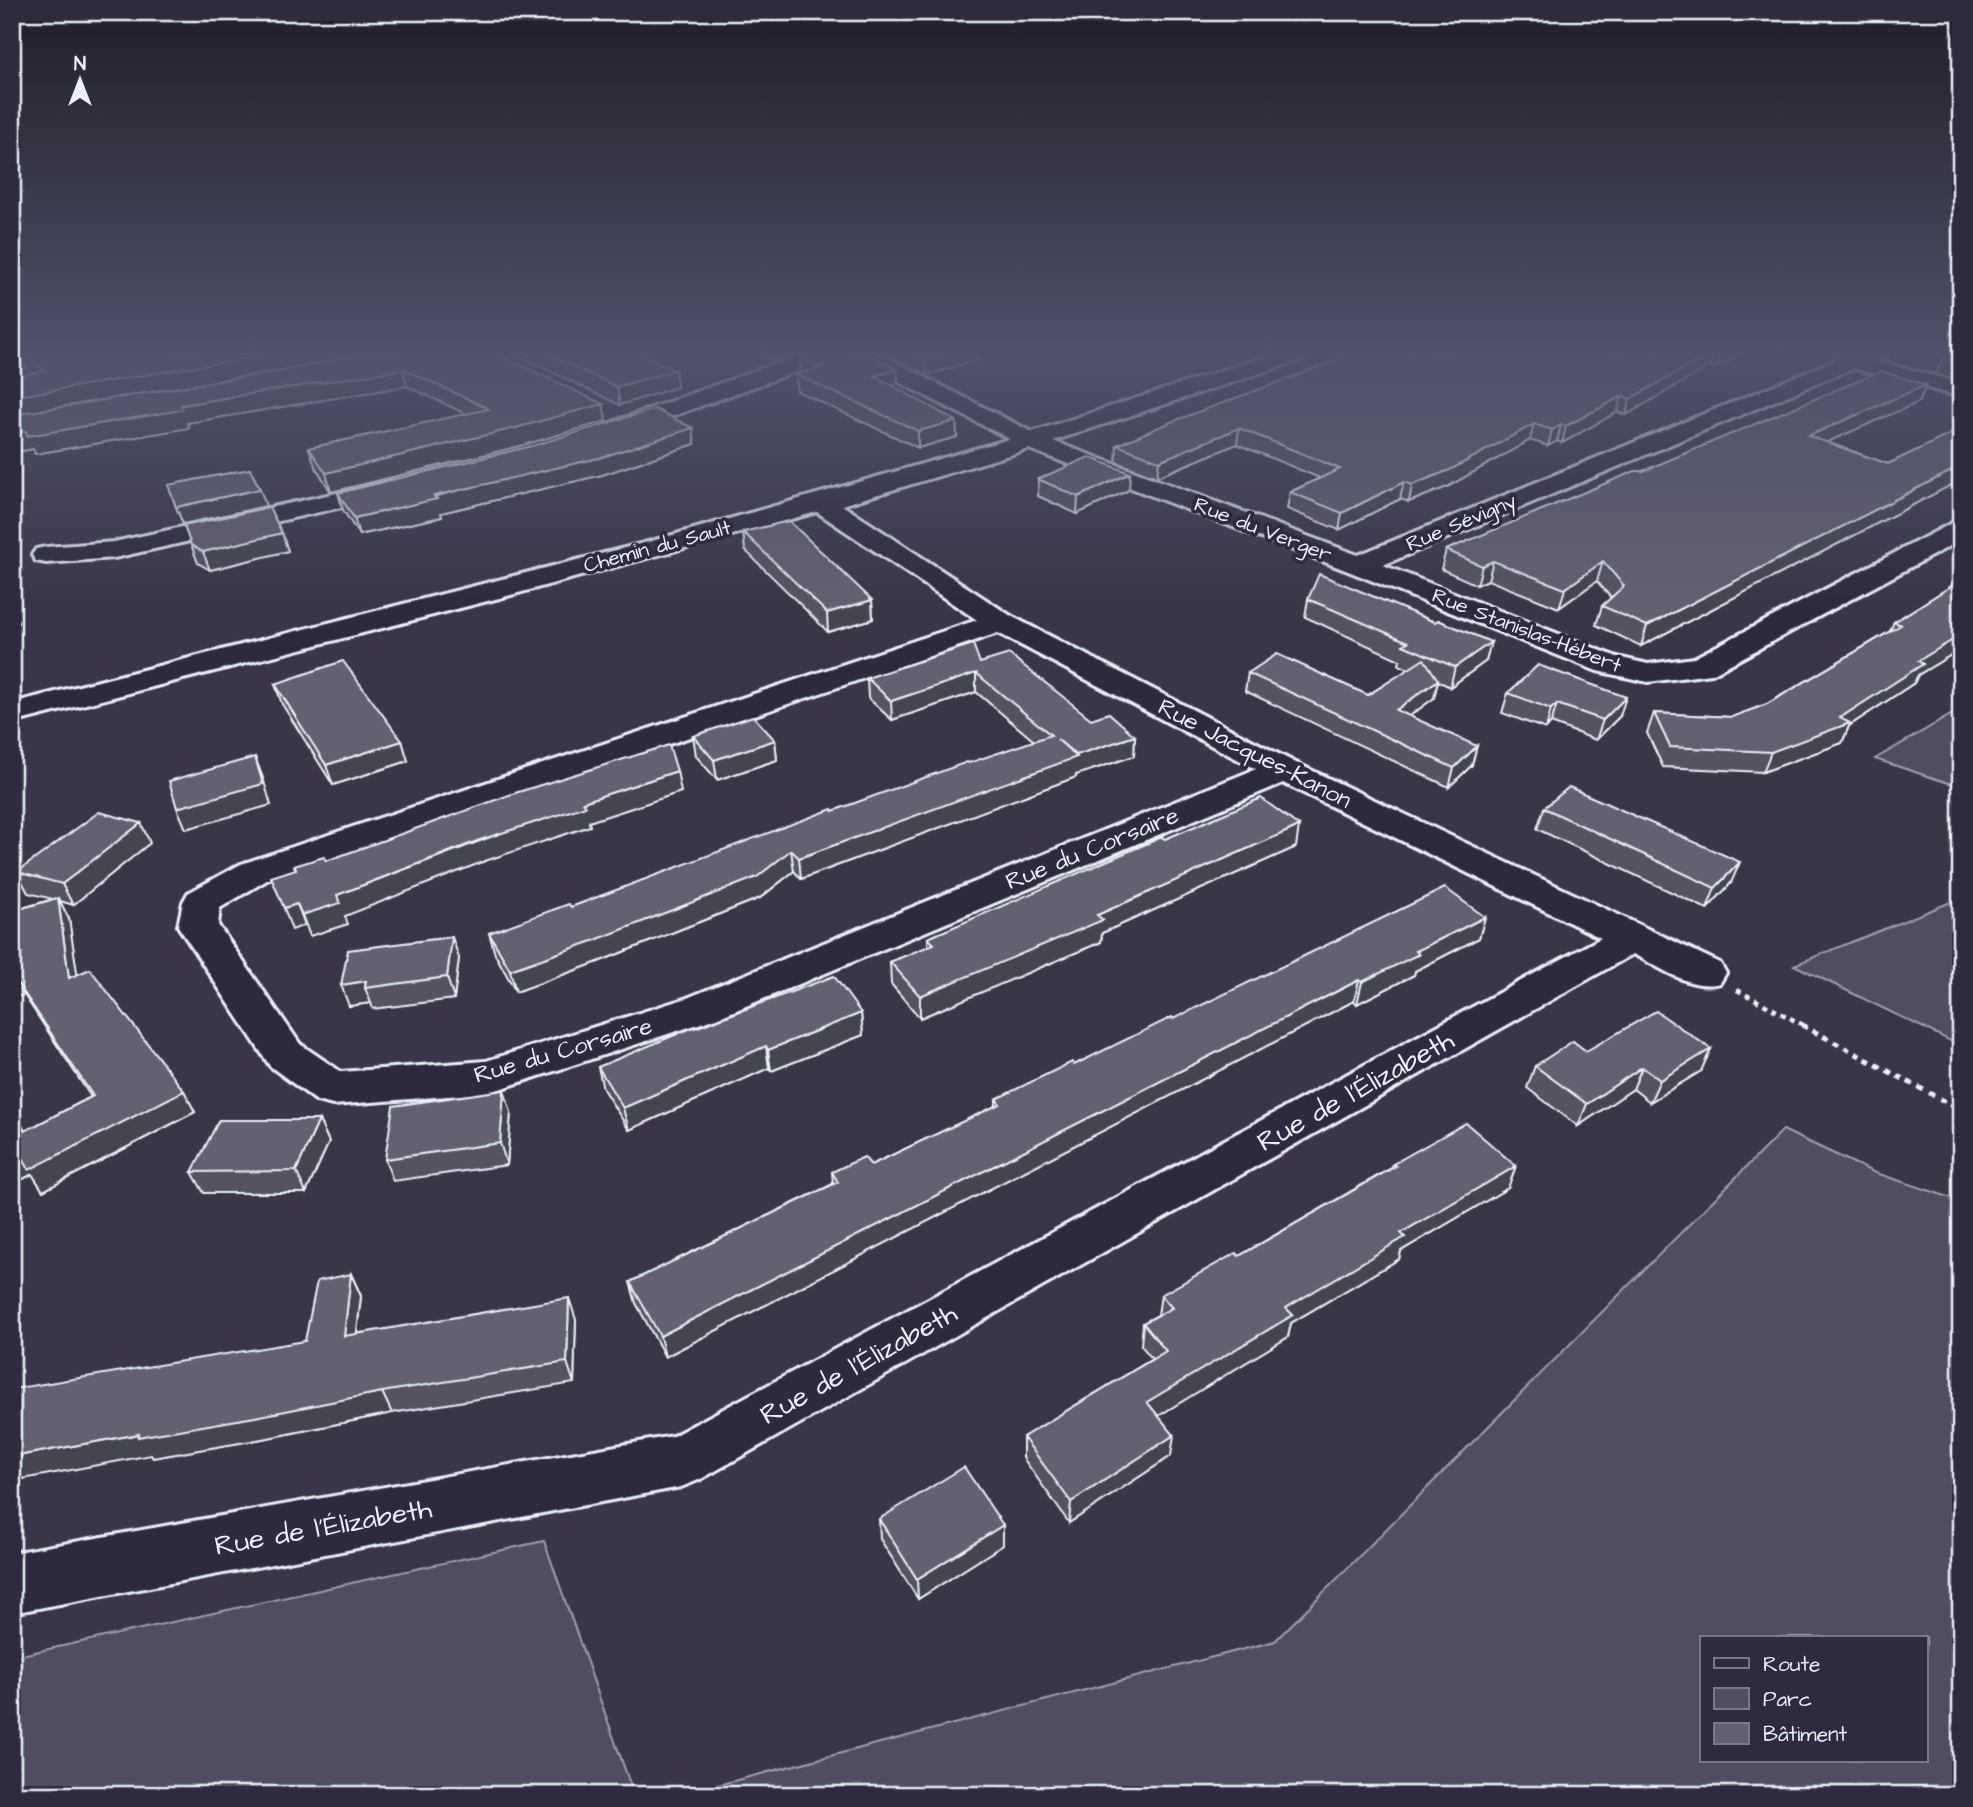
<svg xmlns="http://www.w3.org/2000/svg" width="1973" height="1807" viewBox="0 0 1973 1807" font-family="'Architects Daughter',sans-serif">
<rect width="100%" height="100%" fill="#3a3648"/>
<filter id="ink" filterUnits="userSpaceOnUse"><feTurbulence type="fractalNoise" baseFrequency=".0143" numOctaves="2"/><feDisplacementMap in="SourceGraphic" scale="14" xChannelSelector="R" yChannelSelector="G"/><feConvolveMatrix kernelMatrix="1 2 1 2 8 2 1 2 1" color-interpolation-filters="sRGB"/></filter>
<g filter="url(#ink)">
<g fill="#504e5f" stroke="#9ca0ac" stroke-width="2" fill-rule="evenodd">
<polygon points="1961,709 1961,787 1875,759"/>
<polygon points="1961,898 1961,1046 1794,965"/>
<path d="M1783,1130L1873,1172L1961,1201V1795H679L1275,1641ZM1702,1637H1926V1760H1702Z"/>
<polygon points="544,1541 634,1795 12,1795 12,1657"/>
</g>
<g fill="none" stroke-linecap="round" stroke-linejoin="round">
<g stroke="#e8f1f8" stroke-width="6">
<g id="minor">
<polygon points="12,354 43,354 40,359 12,363"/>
<polygon points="802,354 834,354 831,359 623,434 607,434 603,429 607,424"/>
<path d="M851,354H879L1032,432L1273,354H1306L1303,359L1053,441L1358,555L1834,361L1836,354H1888L1885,359L1876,361L1961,383V397L1853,368L1383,565L1617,657L1648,664L1694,658L1952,523L1961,521V540L1712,674L1648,682L1597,671L1348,571L1029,449L842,505L1011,616L1296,763L1720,963L1726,973L1720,983C1691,991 1660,967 1633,954L701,1479L681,1487L12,1613V1553L673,1436L1601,938L1283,783L717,1018L487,1093L333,1105L317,1101L270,1066L178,926L183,902L188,893L241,864L977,620L817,512L507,596L12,723V703L648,542L1010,439L854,359ZM998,633L1256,769L687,998L486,1061L341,1072L300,1044L218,925L220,908L267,880Z"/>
<polygon points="391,481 400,484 404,489 400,494 114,558 46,563 36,561 32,555 36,549 46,547 114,542"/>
</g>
</g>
<polyline stroke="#e8f1f8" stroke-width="4.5" stroke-dasharray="5 5" stroke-linecap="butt" points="1737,990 1805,1026"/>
<polyline stroke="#e8f1f8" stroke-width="5" stroke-dasharray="6 6" stroke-linecap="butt" points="1802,1025 1961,1110"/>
<use href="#minor" fill="#2f2a3d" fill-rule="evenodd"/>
</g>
<g fill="#555361" stroke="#e8f1f8" stroke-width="2">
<polygon points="17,354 360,354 292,368 105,400 287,370 366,354 603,404 606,421 516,447 331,492 315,466 309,448 466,414 407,386 187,423 189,428 35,454 33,449 12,453 12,377 33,373 21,364"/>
<polygon points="514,354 642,354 677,387 620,405"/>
<polygon points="758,354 794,354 774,361"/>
<polygon points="885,354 978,354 978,360 927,375"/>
<polygon points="1351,354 1741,354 1717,368 1710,366 1626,415 1617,412 1562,443 1557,441 1548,446 1530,440 1447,487 1409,502 1400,499 1339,530 1287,509 1290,492 1320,478 1237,444 1157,477 1116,462 1117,445"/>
<polygon points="1961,354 1961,382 1936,374 1942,359"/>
<polygon points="800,358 897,369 898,384 893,386 956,421 957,437 918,448 797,391 796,375 803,373 801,373"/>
<polygon points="1926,385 1919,402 1827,442 1888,464 1961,429 1961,480 1641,646 1596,625 1602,606 1611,598 1597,581 1559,608 1488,580 1477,585 1441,569 1446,550 1643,471"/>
<polygon points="695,444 602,475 441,513 442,517 359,535 343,510 338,493"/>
<polygon points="1038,479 1129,490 1077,514 1038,496"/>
<polygon points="184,526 282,533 288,551 210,570 198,563"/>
<polygon points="743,532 872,600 873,619 828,632 745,550"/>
<polygon points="1961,580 1961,649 1918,675 1914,683 1849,726 1842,743 1763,772 1663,767 1647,733 1654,713 1732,717 1767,704 1890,631 1894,622"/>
<polygon points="12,596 18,623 12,623"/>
<polygon points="1308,599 1486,661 1450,687 1438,681 1434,698 1410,716 1472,765 1449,787 1245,691 1248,673 1368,695 1409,669 1399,665 1400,660 1305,617"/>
<polygon points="980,663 1091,719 1135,736 1134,756 1076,775 1076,777 801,879 794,871 760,898 598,962 516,992 495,954 489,933 571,907 833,811 1034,741 976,692 892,720 868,698 867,678"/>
<polygon points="275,684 402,741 408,761 333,785 282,704"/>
<polygon points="1508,693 1620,716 1596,740 1551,723 1546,729 1502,713"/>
<polygon points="693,736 775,740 777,760 717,780 696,756"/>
<polygon points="1544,808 1731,883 1707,909 1537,829"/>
<polygon points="1165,839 1296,847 1102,933 1101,942 920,1018 891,984 890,962 928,947 928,938"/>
<polygon points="150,843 73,905 60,901 69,919 77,975 184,1091 195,1112 43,1191 32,1174 12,1185 12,1109 25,1131 91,1097 24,995 16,997 12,911 53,899 28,893 17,872"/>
<polygon points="1485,917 1479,938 1415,971 1414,975 1357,1004 1354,1001 665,1357 636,1303 630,1282 833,1184 832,1172 871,1165 996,1106 996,1099 1074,1065 1173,1019"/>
<polygon points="348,950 459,958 454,999 373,1009 371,1003 349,1006"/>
<polygon points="861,1013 863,1035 771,1071 769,1068 629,1130 603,1089 598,1067 695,1028"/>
<polygon points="1586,1051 1701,1071 1650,1102 1633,1089 1578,1126 1527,1088 1535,1066"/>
<polygon points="511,1112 507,1165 393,1181 385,1159"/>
<polygon points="319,1120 329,1142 306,1193 204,1193 192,1172"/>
<polygon points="1393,1164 1508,1188 1401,1251 1399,1259 1291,1323 1288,1337 1158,1415 1171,1456 1069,1523 1023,1458 1023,1437 1152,1359 1141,1345 1143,1323 1158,1315 1161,1295 1239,1256 1391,1168"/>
<polygon points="351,1274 361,1296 357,1333 576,1320 574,1383 392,1413 268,1438 153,1458 151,1455 305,1341"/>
<polygon points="879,1519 1003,1525 1003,1545 918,1599 880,1539"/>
</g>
<g fill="#45444f" stroke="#e8f1f8" stroke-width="2">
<polygon points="271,354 360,354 292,368 12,415 12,397"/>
<polygon points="774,354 794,354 774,361"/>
<polygon points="946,354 978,354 978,360 927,375 926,360"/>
<polygon points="1710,354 1714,354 1710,366 1626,415 1630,399"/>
<polygon points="1722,354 1741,354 1717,368"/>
<polygon points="403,369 407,386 187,423 189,428 35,454 33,449 12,453 12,433"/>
<polygon points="897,369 898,384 876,391 875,376"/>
<polygon points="675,370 677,387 620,405 617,387"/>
<polygon points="1926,385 1919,402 1802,453 1808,436"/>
<polygon points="1622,396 1617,412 1562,443 1566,426"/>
<polygon points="603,404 606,421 516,447 331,492 326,473"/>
<polygon points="956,421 957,437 918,448 918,431"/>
<polygon points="1534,424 1530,440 1447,487 1409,502 1412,485"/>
<polygon points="1561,425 1557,441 1548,446 1552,430"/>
<polygon points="693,428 695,444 602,475 441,513 442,517 359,535 354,518"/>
<polygon points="1239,428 1237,444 1157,477 1159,461"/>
<polygon points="1961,466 1961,480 1641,646 1647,626"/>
<polygon points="1130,473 1129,490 1077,514 1078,497"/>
<polygon points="1404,482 1400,499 1339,530 1342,513"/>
<polygon points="260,489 266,506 183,524 176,507"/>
<polygon points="282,533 288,551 210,570 203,552"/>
<polygon points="1493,561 1488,580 1477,585 1482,566"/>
<polygon points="1603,561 1597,581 1559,608 1565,589"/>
<polygon points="12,596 18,623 12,612"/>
<polygon points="872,600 873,619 828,632 827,613"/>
<polygon points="1961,633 1961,649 1918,675 1914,683 1849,726 1842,743 1763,772 1771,752 1840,718 1918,661"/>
<polygon points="1491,642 1486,661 1450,687 1455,667"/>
<polygon points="976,673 976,692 892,720 891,701"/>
<polygon points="1438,680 1434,698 1392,729 1396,710"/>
<polygon points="1626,697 1620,716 1596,740 1603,720"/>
<polygon points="1557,704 1551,723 1546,729 1551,709"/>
<polygon points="1135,736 1134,756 1076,775 1076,777 801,879 799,858 1076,755"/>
<polygon points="775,740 777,760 717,780 714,760"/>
<polygon points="402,741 408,761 333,785 326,765"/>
<polygon points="1477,746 1472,765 1449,787 1454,768"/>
<polygon points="255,757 263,778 271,805 186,829 177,808"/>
<polygon points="677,771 681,792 589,822 590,826 485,861 345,916 348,924 310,936 302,915 337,895 583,802"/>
<polygon points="141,823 150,843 73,905 62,884"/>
<polygon points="1299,826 1296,847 1102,933 1101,942 920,1018 920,996 1097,915"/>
<polygon points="791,850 794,871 760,898 598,962 516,992 510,970"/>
<polygon points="1740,862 1731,883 1707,909 1715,888"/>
<polygon points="58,898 69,919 81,999 69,978"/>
<polygon points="297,904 305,925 292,930 284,908"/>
<polygon points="1485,917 1479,938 1415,971 1414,975 1357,1004 1362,982 1416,951"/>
<polygon points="452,937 459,958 454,999 447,977"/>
<polygon points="12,975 24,995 16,997 12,991"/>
<polygon points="1359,980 1354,1001 665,1357 660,1336"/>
<polygon points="366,981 365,988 371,1003 349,1006 341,985"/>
<polygon points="861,1013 863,1035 771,1071 768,1050"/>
<polygon points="766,1046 769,1068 629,1130 623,1108"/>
<polygon points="1711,1049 1701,1071 1650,1102 1660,1080"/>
<polygon points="1642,1067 1633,1089 1578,1126 1587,1104"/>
<polygon points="504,1090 511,1112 507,1165 500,1143"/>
<polygon points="184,1091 195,1112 43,1191 32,1174 12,1185 12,1156 20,1152"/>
<polygon points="319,1120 329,1142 306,1193 296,1171"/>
<polygon points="1516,1166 1508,1188 1401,1251 1399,1259 1291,1323 1288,1337 1145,1424 1147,1402 1286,1308 1401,1233"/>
<polygon points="351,1274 361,1296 354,1357 344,1336"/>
<polygon points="569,1298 576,1320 574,1383 567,1362"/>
<polygon points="382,1392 392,1413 268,1438 153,1458 151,1455 12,1481 12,1457 139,1434"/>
<polygon points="1174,1435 1171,1456 1069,1523 1071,1502"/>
<polygon points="1003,1525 1003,1545 918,1599 917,1579"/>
</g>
<g fill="#636171" stroke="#e8f1f8" stroke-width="2">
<polygon points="23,354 271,354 12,397 12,377 45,371"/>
<polygon points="366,354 497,354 603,404 512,429 326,473 309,448 489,409 403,369 181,405 182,410 27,436 26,431 12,433 12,415 287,370"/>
<polygon points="546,354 642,354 675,370 617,387"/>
<polygon points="809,354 867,354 897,369 875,376 956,421 918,431 796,375 823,367 800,358"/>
<polygon points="914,354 946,354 926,360"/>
<polygon points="1351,354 1710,354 1630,399 1622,396 1566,426 1561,425 1552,430 1534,424 1450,470 1412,485 1404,482 1342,513 1290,492 1340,469 1239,428 1159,461 1117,445 1171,422 1312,370"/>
<polygon points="1949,354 1961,354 1961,365 1942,359"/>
<polygon points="1881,371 1926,385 1808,436 1888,464 1961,429 1961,466 1647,626 1602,606 1624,586 1603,561 1565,589 1493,561 1482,566 1446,550 1635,471 1643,471"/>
<polygon points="655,409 693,428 599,458 434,496 437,499 354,518 338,493 532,446"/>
<polygon points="1089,457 1130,473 1078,497 1038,479"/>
<polygon points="250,469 260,489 176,507 168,485"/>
<polygon points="269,507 282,533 203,552 191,545 184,526"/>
<polygon points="789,521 872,600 827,613 743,532"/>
<polygon points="1319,574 1435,622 1438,620 1491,642 1455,667 1403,645 1408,642 1308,599"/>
<polygon points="1961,580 1961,635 1918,661 1923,664 1840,718 1850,723 1771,752 1670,747 1654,713 1732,717 1767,704 1901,625 1894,622"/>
<polygon points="973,644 980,663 1009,654 1091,719 1109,713 1135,736 1076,755 1057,739 1077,757 799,858 791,850 757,877 593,941 510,970 489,933 569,904 571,907 832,809 833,811 967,762 969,763 1051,735 976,673 891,701 867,678"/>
<polygon points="1277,654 1368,695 1424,659 1438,680 1396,710 1477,746 1454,768 1248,673"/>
<polygon points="343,661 402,741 326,765 275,684"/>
<polygon points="1538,665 1626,697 1603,720 1557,704 1551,709 1508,693"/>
<polygon points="753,716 775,740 714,760 693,736"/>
<polygon points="669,745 677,771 583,802 586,806 480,840 337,895 340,903 302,915 297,904 284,908 271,877 296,869 294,866 324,857 326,861 515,793"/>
<polygon points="255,757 263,784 177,808 169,781"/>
<polygon points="1569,787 1740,862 1715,888 1544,808"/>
<polygon points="1261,798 1299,826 1097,915 1103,920 920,996 890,962 934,944 928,938 1162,837 1165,839"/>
<polygon points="99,812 141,823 62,884 17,872"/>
<polygon points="1445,888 1485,917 1416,951 1419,954 1362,982 1359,980 660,1336 630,1282 838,1182 832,1172 864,1157 871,1165 1000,1104 996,1099 1072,1062 1074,1065 1172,1017 1173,1019"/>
<polygon points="58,898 69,978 90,969 184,1091 29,1170 20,1152 12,1156 12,1110 25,1131 93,1096 12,975 12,911"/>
<polygon points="452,937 447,977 365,988 366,981 341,985 348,950"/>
<polygon points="834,976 861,1013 768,1050 766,1046 623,1108 598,1067 694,1027 695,1028"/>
<polygon points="1656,1011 1711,1049 1660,1080 1642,1067 1587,1104 1535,1066 1573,1041 1586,1051"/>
<polygon points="504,1090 500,1143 385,1159 393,1106"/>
<polygon points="219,1120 319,1120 296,1171 192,1172"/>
<polygon points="1466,1123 1516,1166 1401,1233 1405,1237 1286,1308 1293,1315 1147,1402 1174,1435 1071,1502 1023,1437 1166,1351 1143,1323 1172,1308 1161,1295 1236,1253 1239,1256 1396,1166 1393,1164"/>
<polygon points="351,1274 344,1336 569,1298 567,1362 382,1392 255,1417 138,1437 139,1434 12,1457 12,1389 305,1341 317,1281"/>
<polygon points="964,1467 1003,1525 917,1579 879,1519"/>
</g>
</g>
<linearGradient id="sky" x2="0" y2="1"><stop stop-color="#201e28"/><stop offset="0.58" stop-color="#4f526a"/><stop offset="1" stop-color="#4f526a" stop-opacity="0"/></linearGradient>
<rect width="1973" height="607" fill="url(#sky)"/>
<g text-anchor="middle" stroke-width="7" stroke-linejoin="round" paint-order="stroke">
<g font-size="21" fill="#e8f1f8" stroke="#2f2a3d">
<text transform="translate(1461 522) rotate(-23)" y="7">Rue Sévigny</text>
<text transform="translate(1263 529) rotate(21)" y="7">Rue du Verger</text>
<text transform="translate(657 546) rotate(-15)" y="7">Chemin du Sault</text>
<text transform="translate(1527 630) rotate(21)" y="7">Rue Stanislas-Hébert</text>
</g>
<g font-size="24" fill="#e8f1f8" stroke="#2f2a3d">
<text transform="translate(1255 753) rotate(27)" y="8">Rue Jacques-Kanon</text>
<text transform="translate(1092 848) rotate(-22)" y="8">Rue du Corsaire</text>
<text transform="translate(563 1050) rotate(-16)" y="8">Rue du Corsaire</text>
</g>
<g font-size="28" fill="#e8f1f8" stroke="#2f2a3d">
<text transform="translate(1355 1090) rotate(-29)" y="10">Rue de l'Élizabeth</text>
<text transform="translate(858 1363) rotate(-29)" y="10">Rue de l'Élizabeth</text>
<text transform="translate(323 1526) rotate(-10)" y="10">Rue de l'Élizabeth</text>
</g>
</g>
<rect width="1973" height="1807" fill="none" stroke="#2f2a3d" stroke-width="42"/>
<rect x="21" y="21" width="1931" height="1765" fill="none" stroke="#e8f1f8" stroke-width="2.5" filter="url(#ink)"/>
<rect x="1700" y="1636" width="228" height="126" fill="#2f2a3d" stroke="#797a88" stroke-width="2"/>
<rect x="1714" y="1658" width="35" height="10" fill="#2f2a3d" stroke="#797a88" stroke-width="2"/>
<text x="1763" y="1671" font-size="21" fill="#e8f1f8">Route</text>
<rect x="1714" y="1688" width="35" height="21" fill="#504e5f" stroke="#797a88" stroke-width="2"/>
<text x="1763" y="1706" font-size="21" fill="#e8f1f8">Parc</text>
<rect x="1714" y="1723" width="35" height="21" fill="#636171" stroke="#797a88" stroke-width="2"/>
<text x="1763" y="1741" font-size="21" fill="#e8f1f8">Bâtiment</text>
<g transform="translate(80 80)" stroke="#2f2a3d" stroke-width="5" paint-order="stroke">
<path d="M0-5L12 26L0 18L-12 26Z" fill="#e8f1f8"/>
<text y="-10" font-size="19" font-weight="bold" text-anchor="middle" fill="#e8f1f8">N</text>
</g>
</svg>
